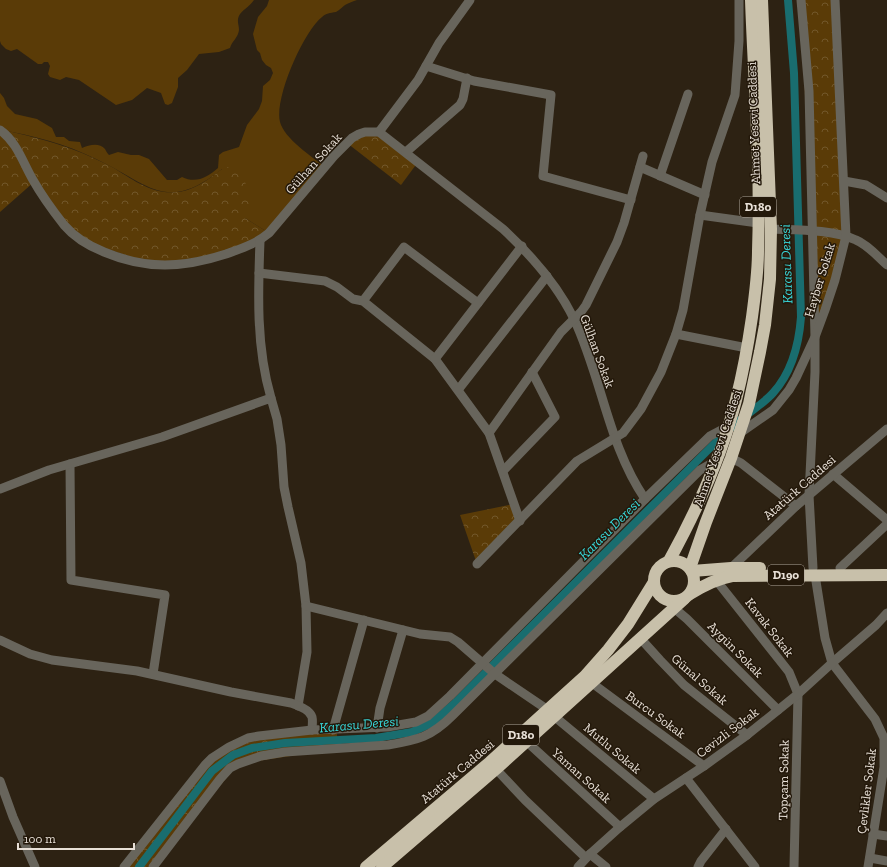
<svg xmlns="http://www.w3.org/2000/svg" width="887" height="867" viewBox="0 0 887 867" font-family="'Zilla Slab',serif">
<defs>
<pattern id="forest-crowns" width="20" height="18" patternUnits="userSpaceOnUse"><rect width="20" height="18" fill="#5a3b07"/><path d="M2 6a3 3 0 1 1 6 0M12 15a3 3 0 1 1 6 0" fill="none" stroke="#72572a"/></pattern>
</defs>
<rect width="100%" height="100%" fill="#2d2213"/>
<g fill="#5a3b07">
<path d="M0,0H254C250,6 244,9 240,14C236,20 239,24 239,30C238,38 232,41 230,48L219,52L199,54L187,70L178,78V87L172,103L168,105L165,104L161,93L147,88L132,100L116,105L79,80L66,77L60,80L50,77L48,74L50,66L48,62H44L42,64H38L17,49L11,51L6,49L1,44L0,41Z"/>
<path d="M269,0H357C353,1 349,3 345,5C342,7 340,10 336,12C330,13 326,13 322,17C303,32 274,99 280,122C284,138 312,157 325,167L269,233L245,218L222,169C166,214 149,184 96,159C66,144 32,135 0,130V93L4,98L7,106L15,114L37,119L52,128L56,137H64L69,141L80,142L82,148C89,145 99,142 105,149C106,151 107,153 109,155L118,152L131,155H139L149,159L167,180H177L182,177C196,184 208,177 218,168L219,155L223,152L239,147L247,125L259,109L262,101L263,86L270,80L273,73L271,68L266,65L262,60L260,53L257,50L253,34L258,17L267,6Z"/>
</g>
<g fill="url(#forest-crowns)">
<polygon points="801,0 835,0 846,236 815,337"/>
<path d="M0,130L7,135L8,131C33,137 58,143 82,153C92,157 102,162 112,167C132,179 152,195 177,192C189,191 200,185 210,178C217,173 220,169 228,167L243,177L254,204L245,218L269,233L233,251L156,265L80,240L34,182L0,212Z"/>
<polygon points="373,131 418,162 401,185 347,143"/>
<polygon points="514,504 520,521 477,564 460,515"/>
<polygon points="337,730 337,749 238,764 153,867 124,867 196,776 237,743"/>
</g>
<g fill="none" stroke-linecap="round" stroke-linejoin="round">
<path stroke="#196d6f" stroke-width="8" d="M139,867L212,771L233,755L252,748L285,743L376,738L412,732L432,723L456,702L711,447C720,438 730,428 740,420C751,411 764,403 773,393C792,372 799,344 801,317L794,73L788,0"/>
<g stroke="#68655c" stroke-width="9">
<polyline points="426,66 474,81 551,95 543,176 631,200"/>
<path d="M0,130C17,142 23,163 33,180C42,196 53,211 64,225C75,238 89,246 104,252C147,270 183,268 226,254C242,248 256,244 269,233L334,156L352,138L359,134L365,132H379L503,229C531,255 557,284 574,319C602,378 608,445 645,499"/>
<polyline points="379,132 418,80 439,43 470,0"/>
<polyline points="406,152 460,105 463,99 467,78"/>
<polyline points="640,167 705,195"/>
<polyline points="660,176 688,94"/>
<polyline points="844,181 866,185 887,198"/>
<polyline points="700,215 758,223"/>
<path d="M771,229C796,230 833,229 856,240C868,245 877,256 887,265"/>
<path d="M260,241C258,293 256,347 271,398"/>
<polyline points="259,273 325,281 337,287 353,299 363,301 435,359 489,433 520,521"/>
<polyline points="363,301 404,247 478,303"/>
<polyline points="676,334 747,348"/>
<polyline points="435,359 522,246"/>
<polyline points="458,390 547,276"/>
<polyline points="489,433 561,332 581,312 586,305 617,242 624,223 643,156"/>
<polyline points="740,433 773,410 789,390 796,378 815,337 809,91 801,0"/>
<polyline points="731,458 741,463 796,506"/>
<polyline points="70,464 71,580 165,595 153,674"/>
<polyline points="503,471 555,417 532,372"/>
<polyline points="833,474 887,520"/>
<polyline points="0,489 49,470 162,437 271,398 277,419 281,445 284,487 288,507 301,563 306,606 307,652 298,706"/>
<polyline points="477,564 577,461 623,433 641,409 661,372 676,334 683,310 700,215 712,162 735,95 739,41 739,0"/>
<polyline points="731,568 796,506 887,429"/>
<polyline points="813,568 809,495 815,372 815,337 825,310 835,280 846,236 835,0"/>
<polyline points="840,568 887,524"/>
<polyline points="815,575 825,638 832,663 875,719 884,738 884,767 868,867"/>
<polyline points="716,580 789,672 798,694 794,867"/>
<polyline points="306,606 420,634 450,637 458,642 495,674 548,710"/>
<polyline points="674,608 687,619 778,710"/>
<polyline points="641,639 660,660 684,685 747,735"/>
<path d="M0,640L30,654L52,660L137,671L231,692L291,703C297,705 310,710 312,717C313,721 312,727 312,730"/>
<polyline points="592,683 704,766"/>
<polyline points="555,717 654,799"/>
<polyline points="377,728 380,708 403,630"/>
<polyline points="333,730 364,620"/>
<polyline points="527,742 620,827"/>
<polyline points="496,769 525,800 586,858"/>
<polyline points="686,778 755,867"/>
<polyline points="0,781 13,817 35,867"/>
<polyline points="873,834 887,836"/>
<polyline points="590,854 606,867"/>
<polyline points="870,858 887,861"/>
<polyline points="124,867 205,765 212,758 229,747 248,738 259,736 312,730 387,727 416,722 428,716 450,696 645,499 710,436 729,426"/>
<path d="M153,867L220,779L230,768L238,764L261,756L285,752L388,745C418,740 431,737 453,715L700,470L716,461"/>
<polyline points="578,867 590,854 620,827 654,799 704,766 747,735 798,694 832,663 876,625 887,613"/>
<polyline points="698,867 701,861 726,829"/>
</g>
<g stroke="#c8c0aa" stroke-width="12">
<circle cx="674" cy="581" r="20"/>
<path d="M669,561C697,510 722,456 736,400C743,372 748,345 752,317C755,295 758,273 758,251C761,167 754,83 751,0"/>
<polyline points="690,568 706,522 731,458 749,404 760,352 765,325 770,279 771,229 762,0"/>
<polyline points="692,571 731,568 760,568"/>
<path d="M690,594C704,585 716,579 732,576L887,575"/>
<polyline points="366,867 490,762 585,676 608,650 628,624 654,582"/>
<polyline points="382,867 496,769 684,599"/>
</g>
</g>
<g text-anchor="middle" stroke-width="3" stroke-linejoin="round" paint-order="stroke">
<g fill="#23180a" stroke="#ada49a" stroke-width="1">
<rect x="740" y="197" width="36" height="20" rx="3"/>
<rect x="768" y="565" width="36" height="20" rx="3"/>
<rect x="503" y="725" width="36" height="20" rx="3"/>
</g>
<g font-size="12" font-weight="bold" fill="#e8e0d7">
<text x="758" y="211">D180</text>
<text x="786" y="579">D190</text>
<text x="521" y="739">D180</text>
</g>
<g font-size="13" fill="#e8e0d7" stroke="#23180a">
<text transform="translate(753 123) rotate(-92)" y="5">Ahmet Yesevi Caddesi</text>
<text transform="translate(313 163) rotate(-48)" y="5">Gülhan Sokak</text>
<text transform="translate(819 280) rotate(-73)" y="5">Hayber Sokak</text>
<text transform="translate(598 351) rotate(70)" y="5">Gülhan Sokak</text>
<text transform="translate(717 448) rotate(-71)" y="5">Ahmet Yesevi Caddesi</text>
<text transform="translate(799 487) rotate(-41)" y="5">Atatürk Caddesi</text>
<text transform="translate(770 627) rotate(52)" y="5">Kavak Sokak</text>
<text transform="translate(736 649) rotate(45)" y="5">Aygün Sokak</text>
<text transform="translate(700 679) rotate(41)" y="5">Günal Sokak</text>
<text transform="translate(656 714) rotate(36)" y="5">Burcu Sokak</text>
<text transform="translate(727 732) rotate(-37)" y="5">Cevizli Sokak</text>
<text transform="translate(613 748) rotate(40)" y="5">Mutlu Sokak</text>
<text transform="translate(457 771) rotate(-40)" y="5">Atatürk Caddesi</text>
<text transform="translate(582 775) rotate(42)" y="5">Yaman Sokak</text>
<text transform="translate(783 780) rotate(-89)" y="5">Topçam Sokak</text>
<text transform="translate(866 791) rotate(-83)" y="5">Çevlikler Sokak</text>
</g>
<g font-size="14" font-style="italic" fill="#38d7da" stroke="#23180a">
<text transform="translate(786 264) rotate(-92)" y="5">Karasu Deresi</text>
<text transform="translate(609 529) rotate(-45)" y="5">Karasu Deresi</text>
<text transform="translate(359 724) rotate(-5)" y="5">Karasu Deresi</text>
</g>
</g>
<path d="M18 843v6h116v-6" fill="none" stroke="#e8e0d7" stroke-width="2"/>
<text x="24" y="843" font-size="12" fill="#e8e0d7" stroke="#23180a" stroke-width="3" paint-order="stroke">100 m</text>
</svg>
